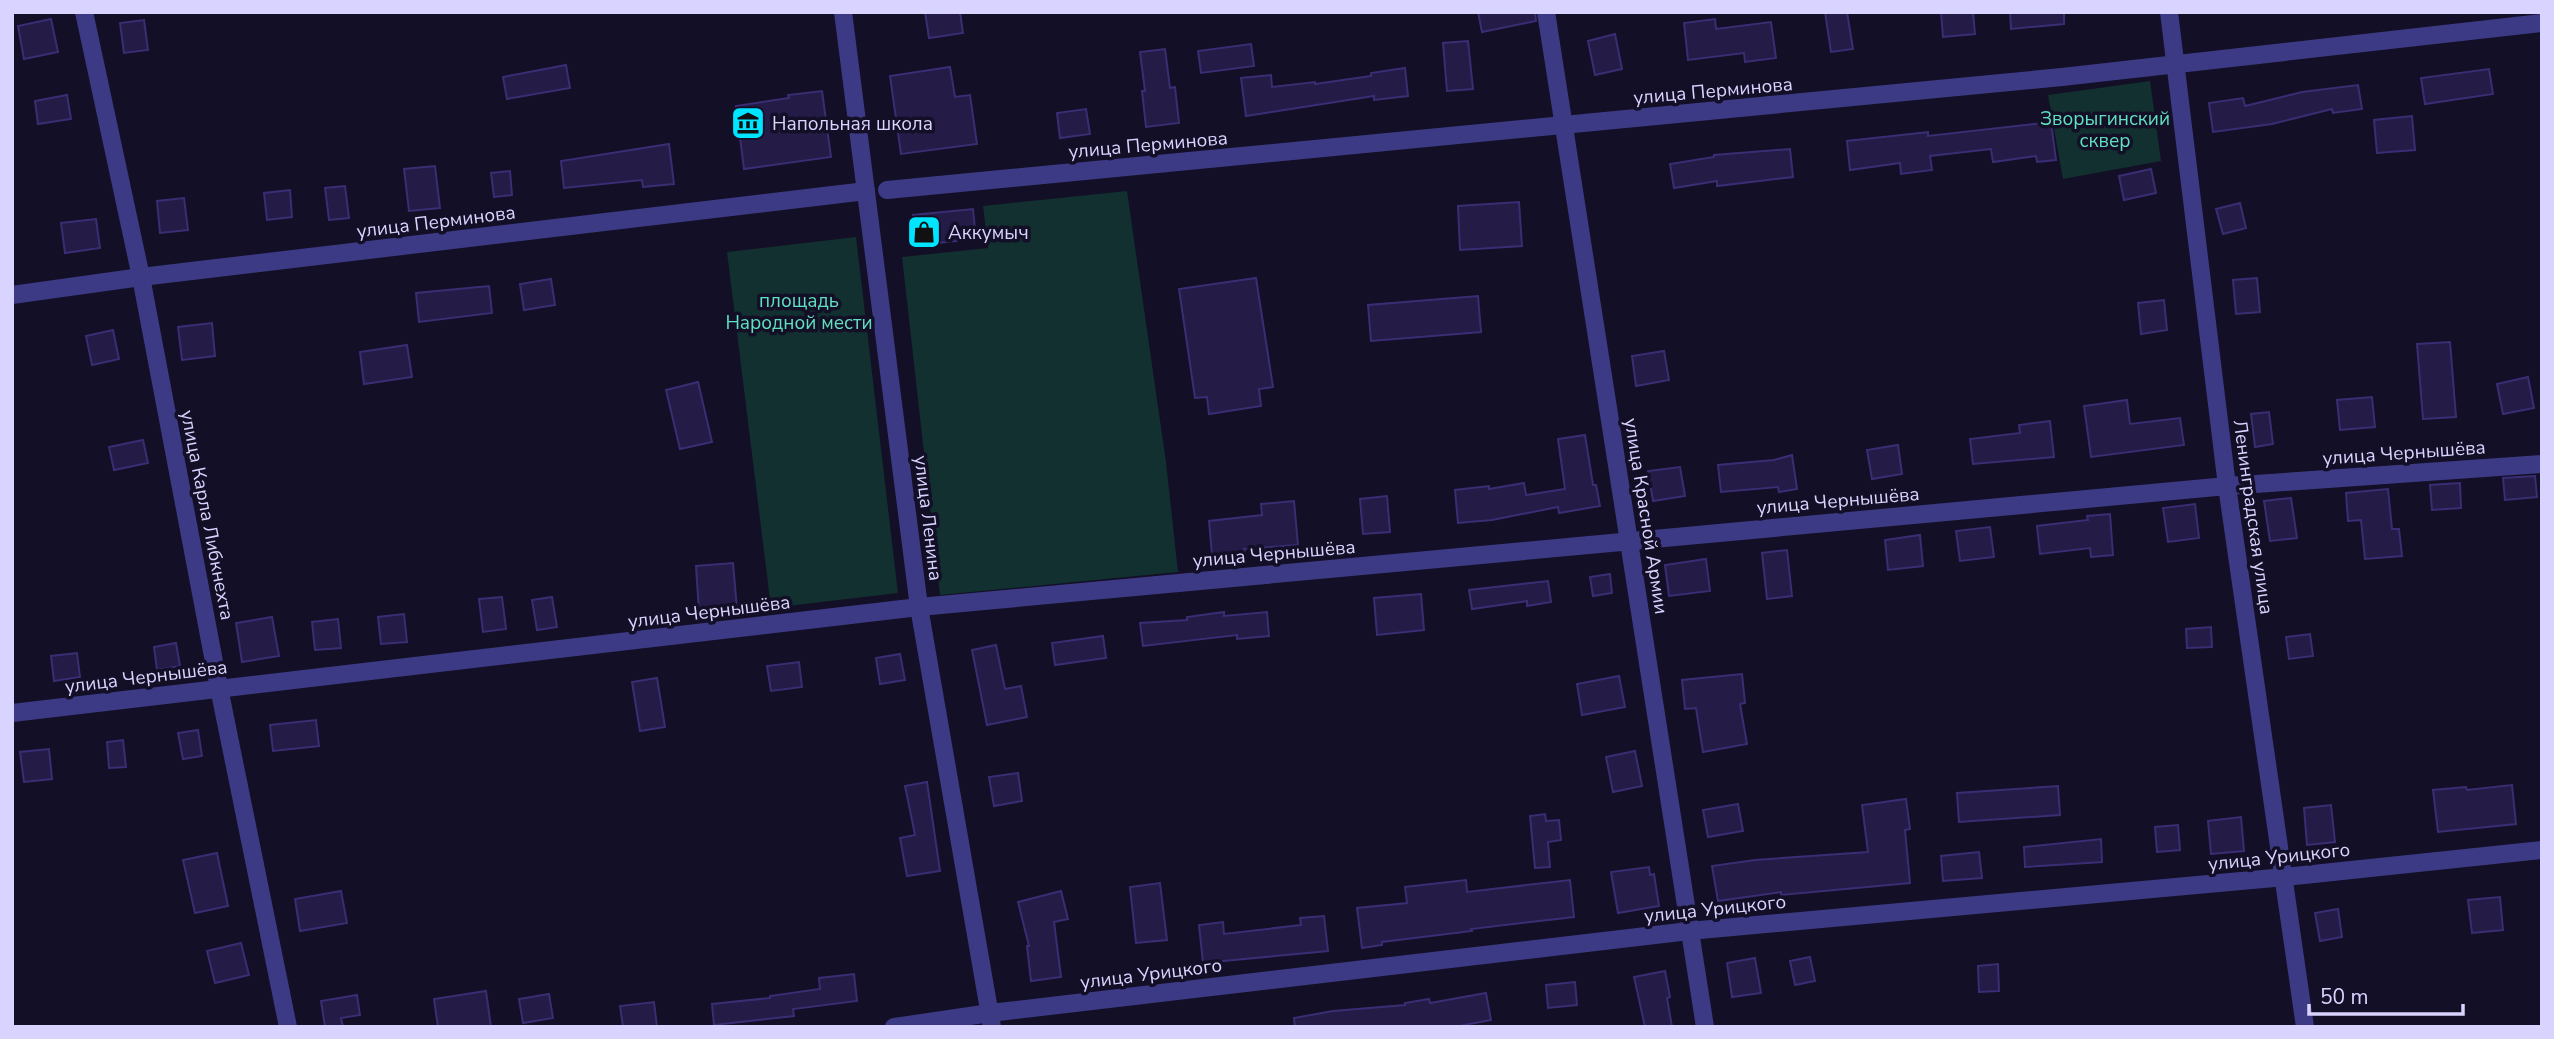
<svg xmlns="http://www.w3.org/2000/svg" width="2554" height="1039" viewBox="0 0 2554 1039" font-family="'Nunito Sans',sans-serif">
<rect width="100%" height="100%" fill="#130f26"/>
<g fill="#12302f">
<polygon points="2150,81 2161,161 2063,179 2048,95"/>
<polygon points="1127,191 1166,462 1178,572 940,595 902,257 988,248 983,206"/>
<polygon points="856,237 898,593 771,608 727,252"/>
</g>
<g fill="#241b47" stroke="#3b2d73" stroke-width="2">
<polygon points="925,12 960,12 963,33 929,38"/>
<polygon points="1478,12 1535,12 1536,21 1482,32"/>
<polygon points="1825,12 1847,12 1853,49 1831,52"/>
<polygon points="1941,12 1973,12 1975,34 1943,37"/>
<polygon points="2010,12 2064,12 2064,24 2011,29"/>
<polygon points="51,19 58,52 24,59 18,26"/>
<polygon points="1715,19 1716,29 1771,22 1776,58 1745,62 1744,53 1688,60 1684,23"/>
<polygon points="144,20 148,50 124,53 120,23"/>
<polygon points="1615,34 1622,69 1595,75 1588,41"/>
<polygon points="1468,41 1473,89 1447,91 1443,43"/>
<polygon points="1251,44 1254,66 1201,73 1198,51"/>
<polygon points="1165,49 1170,88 1175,87 1179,123 1146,127 1142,91 1145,91 1140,52"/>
<polygon points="566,65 570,88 507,99 503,77"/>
<polygon points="950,67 955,97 970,95 977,144 901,154 890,76"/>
<polygon points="1405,68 1408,96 1374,100 1374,96 1246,116 1241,78 1271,75 1272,87 1315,82 1315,84 1371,76 1371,73"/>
<polygon points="2489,69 2493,94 2425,104 2421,78"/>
<polygon points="2358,85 2362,109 2333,113 2332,109 2272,124 2213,132 2209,103 2243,98 2245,106 2302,92"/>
<polygon points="822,91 831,157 744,169 736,106 789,98 788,95"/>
<polygon points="67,95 71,119 38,124 35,101"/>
<polygon points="1086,109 1090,134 1060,138 1057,113"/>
<polygon points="2412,116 2415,150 2377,153 2374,120"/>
<polygon points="2051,122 2056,160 2037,162 2036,156 1993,162 1991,149 1930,156 1932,170 1901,174 1900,163 1850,170 1847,141 1928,132 1928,136"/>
<polygon points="669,144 674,184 643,187 642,180 564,188 561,161"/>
<polygon points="1790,149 1793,177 1717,186 1717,181 1674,188 1670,164 1714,157 1714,155"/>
<polygon points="435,166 440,208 409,211 404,169"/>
<polygon points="2151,169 2156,193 2124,200 2119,176"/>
<polygon points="510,171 512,195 494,197 491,173"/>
<polygon points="345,186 349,218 329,220 325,188"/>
<polygon points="290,190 292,217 267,220 264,193"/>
<polygon points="184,198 188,230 160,233 157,201"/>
<polygon points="1519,202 1522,246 1460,250 1458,206"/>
<polygon points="2240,203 2246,228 2223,234 2216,209"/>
<polygon points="973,209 976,239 917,245 913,215"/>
<polygon points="96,219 100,248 65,253 61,223"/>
<polygon points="1256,278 1273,387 1259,389 1261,406 1209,414 1207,397 1195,398 1179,289"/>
<polygon points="2257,278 2260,312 2236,314 2233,280"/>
<polygon points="551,279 555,305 524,310 520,284"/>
<polygon points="489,286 492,313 419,322 416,293"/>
<polygon points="1478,296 1481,332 1371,341 1368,305"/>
<polygon points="2164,300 2167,330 2141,334 2138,303"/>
<polygon points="212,323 215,356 182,360 178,327"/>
<polygon points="113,330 119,359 92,365 86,336"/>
<polygon points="2450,342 2456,417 2423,419 2417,344"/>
<polygon points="407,345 412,377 364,384 360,352"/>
<polygon points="1664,351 1669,380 1636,386 1632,356"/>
<polygon points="2528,377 2534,408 2503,414 2497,384"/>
<polygon points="698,382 712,442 680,449 666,390"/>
<polygon points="2372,397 2375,427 2340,430 2337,400"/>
<polygon points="2127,400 2130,424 2180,418 2184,445 2091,457 2084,406"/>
<polygon points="2269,412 2273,444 2255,447 2251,414"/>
<polygon points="2050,421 2054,457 1973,464 1970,439 2020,433 2019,425"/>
<polygon points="1585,435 1593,485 1596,485 1600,506 1559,513 1558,507 1492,520 1458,523 1455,490 1489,486 1489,489 1524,483 1526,495 1565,489 1558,439"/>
<polygon points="143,440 148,463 114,470 109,447"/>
<polygon points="1898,445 1902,474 1872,479 1867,450"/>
<polygon points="1792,455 1797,489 1779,492 1778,487 1721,492 1718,465 1774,460"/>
<polygon points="1680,467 1685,496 1653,501 1648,471"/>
<polygon points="2535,476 2537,497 2505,500 2503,478"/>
<polygon points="2460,483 2461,508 2432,510 2430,485"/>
<polygon points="2388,489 2392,529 2399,529 2402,556 2365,559 2361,520 2348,521 2346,493"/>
<polygon points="1387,496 1390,532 1363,534 1360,499"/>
<polygon points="2291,498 2297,538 2270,541 2264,501"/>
<polygon points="1294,501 1298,545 1244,549 1245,552 1212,555 1209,521 1262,515 1261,504"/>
<polygon points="2195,504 2199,538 2168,542 2163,508"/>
<polygon points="2110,514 2113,555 2091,557 2090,548 2040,554 2037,526 2088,520 2087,516"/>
<polygon points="1990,527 1994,557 1960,561 1956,531"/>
<polygon points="1920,535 1923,566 1888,570 1885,540"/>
<polygon points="1787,550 1792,596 1767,599 1762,553"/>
<polygon points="1706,559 1710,591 1669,596 1665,565"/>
<polygon points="733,563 737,609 699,612 696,566"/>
<polygon points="1610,574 1612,593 1593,596 1590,577"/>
<polygon points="1548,581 1551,602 1527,606 1527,601 1472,609 1469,590"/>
<polygon points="1421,594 1424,630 1377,635 1374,598"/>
<polygon points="502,597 506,629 483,632 479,599"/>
<polygon points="552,597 557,627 537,630 532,600"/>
<polygon points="1224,612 1224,616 1267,612 1269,636 1237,639 1237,635 1143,646 1140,623 1187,620 1187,617"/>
<polygon points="404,614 407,642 381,644 378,617"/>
<polygon points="272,617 279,656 242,662 236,623"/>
<polygon points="338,619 341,648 315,650 312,622"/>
<polygon points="2211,627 2212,647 2187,648 2186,629"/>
<polygon points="2310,634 2313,656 2289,659 2286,637"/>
<polygon points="1103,636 1106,658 1055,665 1052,643"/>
<polygon points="176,643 180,666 157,670 154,647"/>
<polygon points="996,645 1005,689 1021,686 1027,717 987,725 972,650"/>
<polygon points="77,653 80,677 54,681 51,656"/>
<polygon points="900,654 905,680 880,684 876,658"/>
<polygon points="799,662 802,687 771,691 767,666"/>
<polygon points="1742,674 1745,703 1740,704 1747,744 1703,752 1696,708 1685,709 1682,680"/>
<polygon points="1619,676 1625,707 1582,715 1577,684"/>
<polygon points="657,678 665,727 640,731 632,682"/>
<polygon points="316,720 319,746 273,751 270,725"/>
<polygon points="198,730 202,756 183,759 178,733"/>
<polygon points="123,740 126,767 109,768 107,742"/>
<polygon points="49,749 52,779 24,782 20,752"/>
<polygon points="1635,751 1642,786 1613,792 1606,757"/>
<polygon points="1018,773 1022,801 994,806 989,777"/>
<polygon points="927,782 940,871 907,876 900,838 915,835 905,786"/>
<polygon points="2512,785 2516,824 2438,832 2433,790 2466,787 2467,790"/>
<polygon points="2058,786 2060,815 1959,822 1957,793"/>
<polygon points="1906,799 1910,829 1905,830 1910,883 1781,895 1781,892 1718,901 1712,866 1755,860 1868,852 1862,805"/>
<polygon points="1738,804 1743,831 1708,837 1703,810"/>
<polygon points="2331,805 2335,842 2307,845 2304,808"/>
<polygon points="1545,814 1546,821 1559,820 1561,840 1548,842 1550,867 1535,868 1530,816"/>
<polygon points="2241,817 2244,851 2211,854 2208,821"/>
<polygon points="2178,825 2180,850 2157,852 2155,827"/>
<polygon points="2101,839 2102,862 2025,867 2024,847"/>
<polygon points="1979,852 1982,878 1943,881 1941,856"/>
<polygon points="217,853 228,906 195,913 183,860"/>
<polygon points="1649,867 1650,875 1654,874 1659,906 1618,913 1611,872"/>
<polygon points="1466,880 1467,892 1570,880 1574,917 1471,929 1472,931 1382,942 1382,945 1362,948 1357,908 1407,903 1405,887"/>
<polygon points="1160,883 1167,940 1136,943 1130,887"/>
<polygon points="341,891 347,923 300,931 295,899"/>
<polygon points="1061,891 1068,919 1054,922 1061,977 1031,981 1027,946 1029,946 1018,902"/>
<polygon points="2500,897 2503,930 2472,933 2468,900"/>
<polygon points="2338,909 2342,937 2320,941 2315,913"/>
<polygon points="1324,916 1328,951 1203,963 1199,925 1223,922 1224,934 1301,925 1300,918"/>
<polygon points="241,943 249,975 215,983 207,951"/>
<polygon points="1810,957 1815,981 1795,985 1790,961"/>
<polygon points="1755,958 1761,993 1732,997 1727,963"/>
<polygon points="1998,964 1999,991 1979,992 1978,966"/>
<polygon points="1665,971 1670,997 1667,998 1672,1027 1645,1027 1634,977"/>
<polygon points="854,974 857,1001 793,1009 794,1016 714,1025 712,1004 770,998 770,996 820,989 819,978"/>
<polygon points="1575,982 1577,1005 1548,1008 1546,985"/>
<polygon points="486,991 491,1027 438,1027 434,999"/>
<polygon points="1486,993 1491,1020 1454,1027 1295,1027 1294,1018 1333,1011 1405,1005 1405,1003 1429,999 1430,1003"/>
<polygon points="549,994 553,1018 523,1023 519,999"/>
<polygon points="357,995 360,1015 341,1018 343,1027 325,1027 321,1001"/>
<polygon points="654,1002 657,1027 623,1027 620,1006"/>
</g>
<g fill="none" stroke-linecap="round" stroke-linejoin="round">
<g stroke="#3d3a85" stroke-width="18">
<polyline points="84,12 141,277 219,688 288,1027"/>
<polyline points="1546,12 1705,1027"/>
<polyline points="2169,12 2227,486 2305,1027"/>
<polyline points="887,190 2062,77 2542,23"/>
<polyline points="12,295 141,277 866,191"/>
<polyline points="12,713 919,607 2227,486 2542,464"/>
<polyline points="894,1027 990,1013 1689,931 2285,877 2542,850"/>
</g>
<polyline stroke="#3d3a85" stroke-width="18" points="843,12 919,607 992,1027"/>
</g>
<defs>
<g id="museum-square" transform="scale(1.75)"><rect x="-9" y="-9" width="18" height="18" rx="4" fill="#00e5ff" stroke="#130f26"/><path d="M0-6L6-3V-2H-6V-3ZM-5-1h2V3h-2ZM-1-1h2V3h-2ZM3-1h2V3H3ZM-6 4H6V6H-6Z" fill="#111"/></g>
<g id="shop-square" transform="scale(1.75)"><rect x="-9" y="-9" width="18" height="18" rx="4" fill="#00e5ff" stroke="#130f26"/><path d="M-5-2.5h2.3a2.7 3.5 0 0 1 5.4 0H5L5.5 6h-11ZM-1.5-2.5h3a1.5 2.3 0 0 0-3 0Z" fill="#111"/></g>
</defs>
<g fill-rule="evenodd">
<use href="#museum-square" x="748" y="123"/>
<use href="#shop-square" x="924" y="232"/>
</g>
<g text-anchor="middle" stroke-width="7" stroke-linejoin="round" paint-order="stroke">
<g font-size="19" fill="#d9d4ff" stroke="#130f26">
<text transform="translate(1713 90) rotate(-5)" y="7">улица Перминова</text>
<text transform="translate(1148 144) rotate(-5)" y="7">улица Перминова</text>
<text transform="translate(436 221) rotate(-7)" y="7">улица Перминова</text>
<text transform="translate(2404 452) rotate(-4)" y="7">улица Чернышёва</text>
<text transform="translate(1838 500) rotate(-5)" y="7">улица Чернышёва</text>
<text transform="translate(208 515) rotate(79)" y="7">улица Карла Либкнехта</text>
<text transform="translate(1647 516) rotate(81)" y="7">улица Красной Армии</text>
<text transform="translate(2254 517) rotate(82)" y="7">Ленинградская улица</text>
<text transform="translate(929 518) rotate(83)" y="7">улица Ленина</text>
<text transform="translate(1274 553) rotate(-5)" y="7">улица Чернышёва</text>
<text transform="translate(709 611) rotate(-7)" y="7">улица Чернышёва</text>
<text transform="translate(146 676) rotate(-7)" y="7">улица Чернышёва</text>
<text transform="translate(2279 856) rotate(-6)" y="7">улица Урицкого</text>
<text transform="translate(1715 908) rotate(-6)" y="7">улица Урицкого</text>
<text transform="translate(1151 973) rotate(-7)" y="7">улица Урицкого</text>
</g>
<g font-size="19" fill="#5fe0c0" stroke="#130f26">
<text x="2105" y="125">Зворыгинский<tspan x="2105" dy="22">сквер</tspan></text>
<text x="799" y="307">площадь<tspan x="799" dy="22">Народной мести</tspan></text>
</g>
<g font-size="19" fill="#d9d4ff" stroke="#130f26" text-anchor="start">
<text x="772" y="130">Напольная школа</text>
<text x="948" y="239">Аккумыч</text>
</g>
</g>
<rect width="2554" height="1039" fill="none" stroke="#d9d4ff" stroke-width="28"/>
<path d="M2309 1004v10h154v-10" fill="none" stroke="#d9d4ff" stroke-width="3.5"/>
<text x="2320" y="1004" font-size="21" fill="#d9d4ff" stroke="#130f26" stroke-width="5" paint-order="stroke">50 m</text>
</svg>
